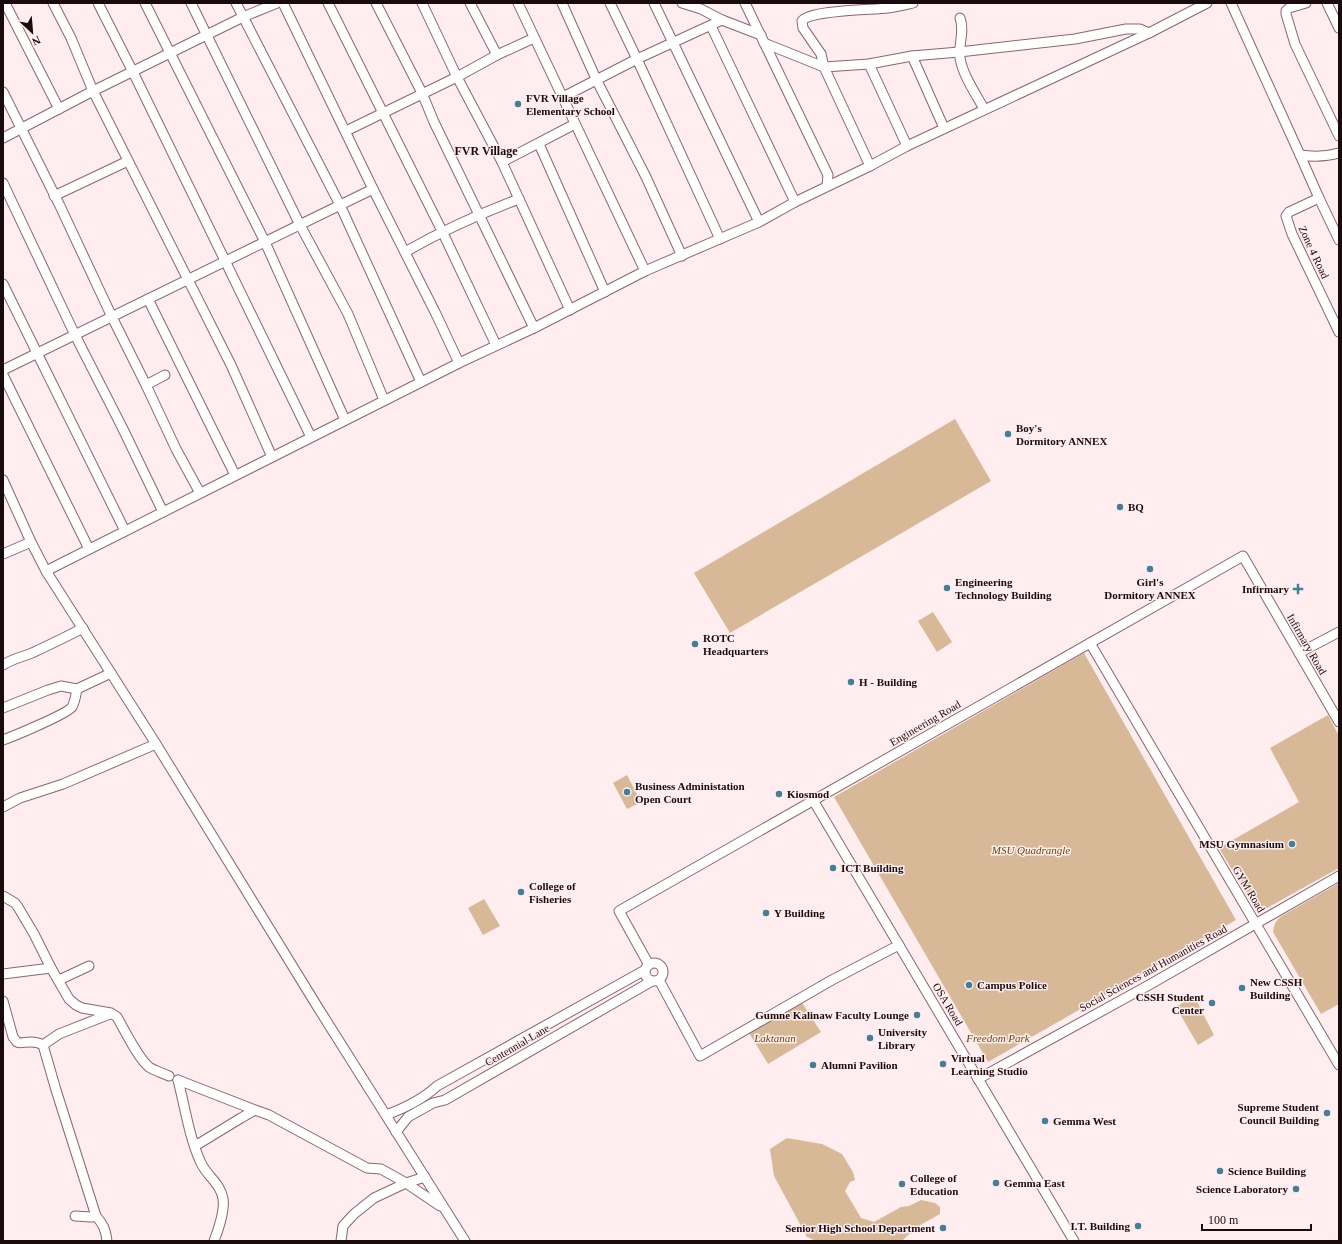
<svg xmlns="http://www.w3.org/2000/svg" width="1342" height="1244" viewBox="0 0 1342 1244" font-family="'Times New Roman',serif">
<rect width="100%" height="100%" fill="#ffedef"/>
<g fill="#d7b998">
<polygon points="955,419 991,481 730,633 694,573"/>
<polygon points="933,612 952,642 937,652 918,621"/>
<polygon points="1084,653 1236,920 988,1062 834,797"/>
<polygon points="1328,715 1339,736 1339,868 1258,913 1219,848 1299,802 1270,748"/>
<polygon points="627,775 641,802 627,809 613,783"/>
<path d="M1339,883V1004L1321,1014L1273,932C1274,924 1276,920 1282,916Z"/>
<polygon points="484,899 500,926 483,935 468,908"/>
<polygon points="1194,996 1214,1035 1198,1045 1176,1007"/>
<polygon points="801,1001 821,1032 768,1064 748,1031"/>
<polygon points="787,1138 822,1144 842,1154 853,1172 855,1180 850,1182 845,1191 861,1218 874,1222 901,1207 909,1206 921,1200 935,1203 940,1207 940,1214 915,1228 902,1241 814,1241 812,1239 807,1237 774,1176 770,1149"/>
</g>
<g fill="none" stroke-linecap="round" stroke-linejoin="round">
<g stroke="#8b656b" stroke-width="11">
<g id="minor">
<polyline points="5,3 59,109"/>
<polyline points="53,3 71,38 93,91 231,365 272,457"/>
<polyline points="98,3 133,72 311,437"/>
<polyline points="145,3 265,242 345,420"/>
<polyline points="191,3 300,225 348,314 384,400"/>
<polyline points="236,3 340,205 421,382"/>
<polyline points="283,3 373,189 436,314 459,363"/>
<polyline points="328,3 442,231 496,345"/>
<polyline points="376,3 422,93 434,122 534,328"/>
<polyline points="422,3 457,77 502,162 570,310"/>
<polyline points="470,3 497,55"/>
<polyline points="518,3 645,271"/>
<polyline points="562,3 597,81 646,177 682,256"/>
<polyline points="610,3 637,59 720,239"/>
<polyline points="654,3 759,222"/>
<polyline points="682,3 701,9 722,20 761,35"/>
<polyline points="745,3 828,175 827,186"/>
<polyline points="1231,3 1300,155 1319,198 1339,240"/>
<polyline points="1306,3 1289,8 1286,11 1286,14 1295,44 1339,136"/>
<polyline points="1327,3 1339,28"/>
<path d="M960,18C965,31 958,45 960,58C963,76 976,94 984,109"/>
<polyline points="711,26 795,202"/>
<polyline points="764,43 824,67 869,64 912,56 959,52 1075,39 1126,29 1140,29 1149,33"/>
<polyline points="912,56 944,128"/>
<polyline points="869,64 907,146"/>
<polyline points="3,92 60,206 112,317 146,385 176,449 200,493"/>
<polyline points="563,97 637,59 722,20"/>
<polyline points="346,131 457,77 497,55 534,38"/>
<polyline points="3,138 93,91 243,17 277,3"/>
<polyline points="539,144 605,292"/>
<path d="M1300,155C1314,157 1325,157 1339,153"/>
<polyline points="502,162 575,124"/>
<path d="M870,166L824,67L821,54L803,28L802,21C810,10 872,10 888,8C896,7 904,5 913,3"/>
<polyline points="3,183 75,335 122,427 163,512"/>
<polyline points="54,196 128,161"/>
<polyline points="1319,198 1289,212 1286,216 1292,234 1339,332"/>
<path d="M405,252C442,231 479,214 519,199"/>
<polyline points="3,284 125,531"/>
<polyline points="148,299 235,475"/>
<polyline points="3,370 373,189"/>
<polyline points="3,375 89,549"/>
<polyline points="146,385 165,375"/>
<polyline points="3,480 31,542 46,571 156,744 317,1006 465,1241"/>
<polyline points="3,554 31,542"/>
<polyline points="46,571 459,363 534,328 645,271 759,222 795,202 870,166 907,146 1149,33 1207,3"/>
<polyline points="1090,643 1339,1065"/>
<polyline points="1299,653 1339,632"/>
<path d="M3,665C12,659 22,657 32,653C49,645 66,637 83,628"/>
<polyline points="3,708 48,690 61,686 77,689"/>
<path d="M3,740C14,736 67,714 72,707C75,702 76,694 77,689L111,673"/>
<polyline points="813,800 1074,1241"/>
<polyline points="3,807 20,798 63,784 156,744"/>
<path d="M3,896L15,903L18,907L34,934L51,968L69,999L76,1005L82,1008L111,1013L117,1017C125,1031 138,1058 149,1067C155,1071 163,1073 169,1076"/>
<circle cx="654" cy="972" r="9"/>
<polyline points="649,965 619,911 1243,556 1339,722"/>
<polyline points="3,974 51,968"/>
<polyline points="59,980 89,966"/>
<polyline points="659,980 700,1056 832,980 899,945"/>
<path d="M3,1001L13,1037C14,1038 16,1041 17,1042C21,1045 32,1038 43,1045L56,1090L96,1216"/>
<polyline points="43,1045 59,1034 110,1014"/>
<polyline points="978,1079 1149,985 1339,876"/>
<path d="M178,1080C185,1107 189,1137 201,1163C207,1176 221,1184 223,1199C225,1210 218,1231 214,1241"/>
<polyline points="178,1080 255,1110"/>
<path d="M386,1115C405,1108 422,1100 437,1086L645,970"/>
<polyline points="396,1132 408,1117 433,1103 445,1100 652,981"/>
<polyline points="195,1146 241,1118 255,1110 269,1115 367,1168 381,1169 406,1183 440,1206"/>
<path d="M75,1216L91,1217L96,1216C103,1224 106,1230 107,1241"/>
<polyline points="341,1241 343,1226 354,1214 374,1198 406,1183 425,1177"/>
</g>
</g>
<use href="#minor" stroke="#fff" stroke-width="9"/>
</g>
<g fill="#428195" stroke="#ffedef" stroke-width="1.5">
<circle cx="518" cy="104" r="4"/>
<circle cx="1008" cy="434" r="4"/>
<circle cx="1120" cy="507" r="4"/>
<circle cx="1150" cy="569" r="4"/>
<circle cx="947" cy="588" r="4"/>
<path d="M1296 583h4v4h4v4h-4v4h-4v-4h-4v-4h4z"/>
<circle cx="695" cy="644" r="4"/>
<circle cx="851" cy="682" r="4"/>
<circle cx="627" cy="792" r="4"/>
<circle cx="779" cy="794" r="4"/>
<circle cx="1292" cy="844" r="4"/>
<circle cx="833" cy="868" r="4"/>
<circle cx="521" cy="892" r="4"/>
<circle cx="766" cy="913" r="4"/>
<circle cx="969" cy="985" r="4"/>
<circle cx="1242" cy="988" r="4"/>
<circle cx="1212" cy="1003" r="4"/>
<circle cx="917" cy="1015" r="4"/>
<circle cx="870" cy="1038" r="4"/>
<circle cx="943" cy="1064" r="4"/>
<circle cx="813" cy="1065" r="4"/>
<circle cx="1327" cy="1113" r="4"/>
<circle cx="1045" cy="1121" r="4"/>
<circle cx="1220" cy="1171" r="4"/>
<circle cx="996" cy="1183" r="4"/>
<circle cx="902" cy="1184" r="4"/>
<circle cx="1296" cy="1189" r="4"/>
<circle cx="1138" cy="1226" r="4"/>
<circle cx="943" cy="1228" r="4"/>
</g>
<g text-anchor="middle" stroke-width="3" stroke-linejoin="round" paint-order="stroke">
<g font-size="11" font-weight="bold" fill="#190b0d" stroke="#ffedef" text-anchor="start">
<text x="526" y="102">FVR Village<tspan x="526" dy="13">Elementary School</tspan></text>
<text x="1016" y="432">Boy's<tspan x="1016" dy="13">Dormitory ANNEX</tspan></text>
<text x="1128" y="511">BQ</text>
<text x="955" y="586">Engineering<tspan x="955" dy="13">Technology Building</tspan></text>
<text x="1150" y="586" text-anchor="middle">Girl's<tspan x="1150" dy="13">Dormitory ANNEX</tspan></text>
<text x="1289" y="593" text-anchor="end">Infirmary</text>
<text x="703" y="642">ROTC<tspan x="703" dy="13">Headquarters</tspan></text>
<text x="859" y="686">H - Building</text>
<text x="635" y="790">Business Administation<tspan x="635" dy="13">Open Court</tspan></text>
<text x="787" y="798">Kiosmod</text>
<text x="1284" y="848" text-anchor="end">MSU Gymnasium</text>
<text x="841" y="872">ICT Building</text>
<text x="529" y="890">College of<tspan x="529" dy="13">Fisheries</tspan></text>
<text x="774" y="917">Y Building</text>
<text x="1250" y="986">New CSSH<tspan x="1250" dy="13">Building</tspan></text>
<text x="977" y="989">Campus Police</text>
<text x="1204" y="1001" text-anchor="end">CSSH Student<tspan x="1204" dy="13">Center</tspan></text>
<text x="909" y="1019" text-anchor="end">Gumne Kalinaw Faculty Lounge</text>
<text x="878" y="1036">University<tspan x="878" dy="13">Library</tspan></text>
<text x="951" y="1062">Virtual<tspan x="951" dy="13">Learning Studio</tspan></text>
<text x="821" y="1069">Alumni Pavilion</text>
<text x="1319" y="1111" text-anchor="end">Supreme Student<tspan x="1319" dy="13">Council Building</tspan></text>
<text x="1053" y="1125">Gemma West</text>
<text x="1228" y="1175">Science Building</text>
<text x="910" y="1182">College of<tspan x="910" dy="13">Education</tspan></text>
<text x="1004" y="1187">Gemma East</text>
<text x="1288" y="1193" text-anchor="end">Science Laboratory</text>
<text x="1130" y="1230" text-anchor="end">I.T. Building</text>
<text x="935" y="1232" text-anchor="end">Senior High School Department</text>
</g>
<g font-size="11" fill="#190b0d" stroke="#ffedef">
<text transform="translate(1314 252) rotate(65)" y="4">Zone 4 Road</text>
<text transform="translate(1307 644) rotate(60)" y="4">Infirmary Road</text>
<text transform="translate(925 723) rotate(-30)" y="4">Engineering Road</text>
<text transform="translate(1249 889) rotate(59)" y="4">GYM Road</text>
<text transform="translate(1153 968) rotate(-29)" y="4">Social Sciences and Humanities Road</text>
<text transform="translate(948 1004) rotate(59)" y="4">OSA Road</text>
<text transform="translate(517 1045) rotate(-30)" y="4">Centennial Lane</text>
</g>
<g font-size="11" font-style="italic" fill="#6d4308" stroke="#ffedef">
<text x="1031" y="854">MSU Quadrangle</text>
<text x="775" y="1042">Laktanan</text>
<text x="998" y="1042">Freedom Park</text>
</g>
<g font-size="12" font-weight="bold" fill="#190b0d" stroke="#ffedef">
<text x="486" y="155">FVR Village</text>
</g>
</g>
<rect width="1342" height="1244" fill="none" stroke="#190b0d" stroke-width="8"/>
<g transform="translate(32 32) rotate(154)" stroke="#ffedef" stroke-width="3" paint-order="stroke">
<path d="M0-3L7 15L0 10L-7 15Z" fill="#190b0d"/>
<text y="-6" font-size="11" font-weight="bold" text-anchor="middle" fill="#190b0d">N</text>
</g>
<path d="M1202 1224v6h109v-6" fill="none" stroke="#190b0d" stroke-width="2"/>
<text x="1208" y="1224" font-size="12" fill="#190b0d" stroke="#ffedef" stroke-width="3" paint-order="stroke">100 m</text>
</svg>
